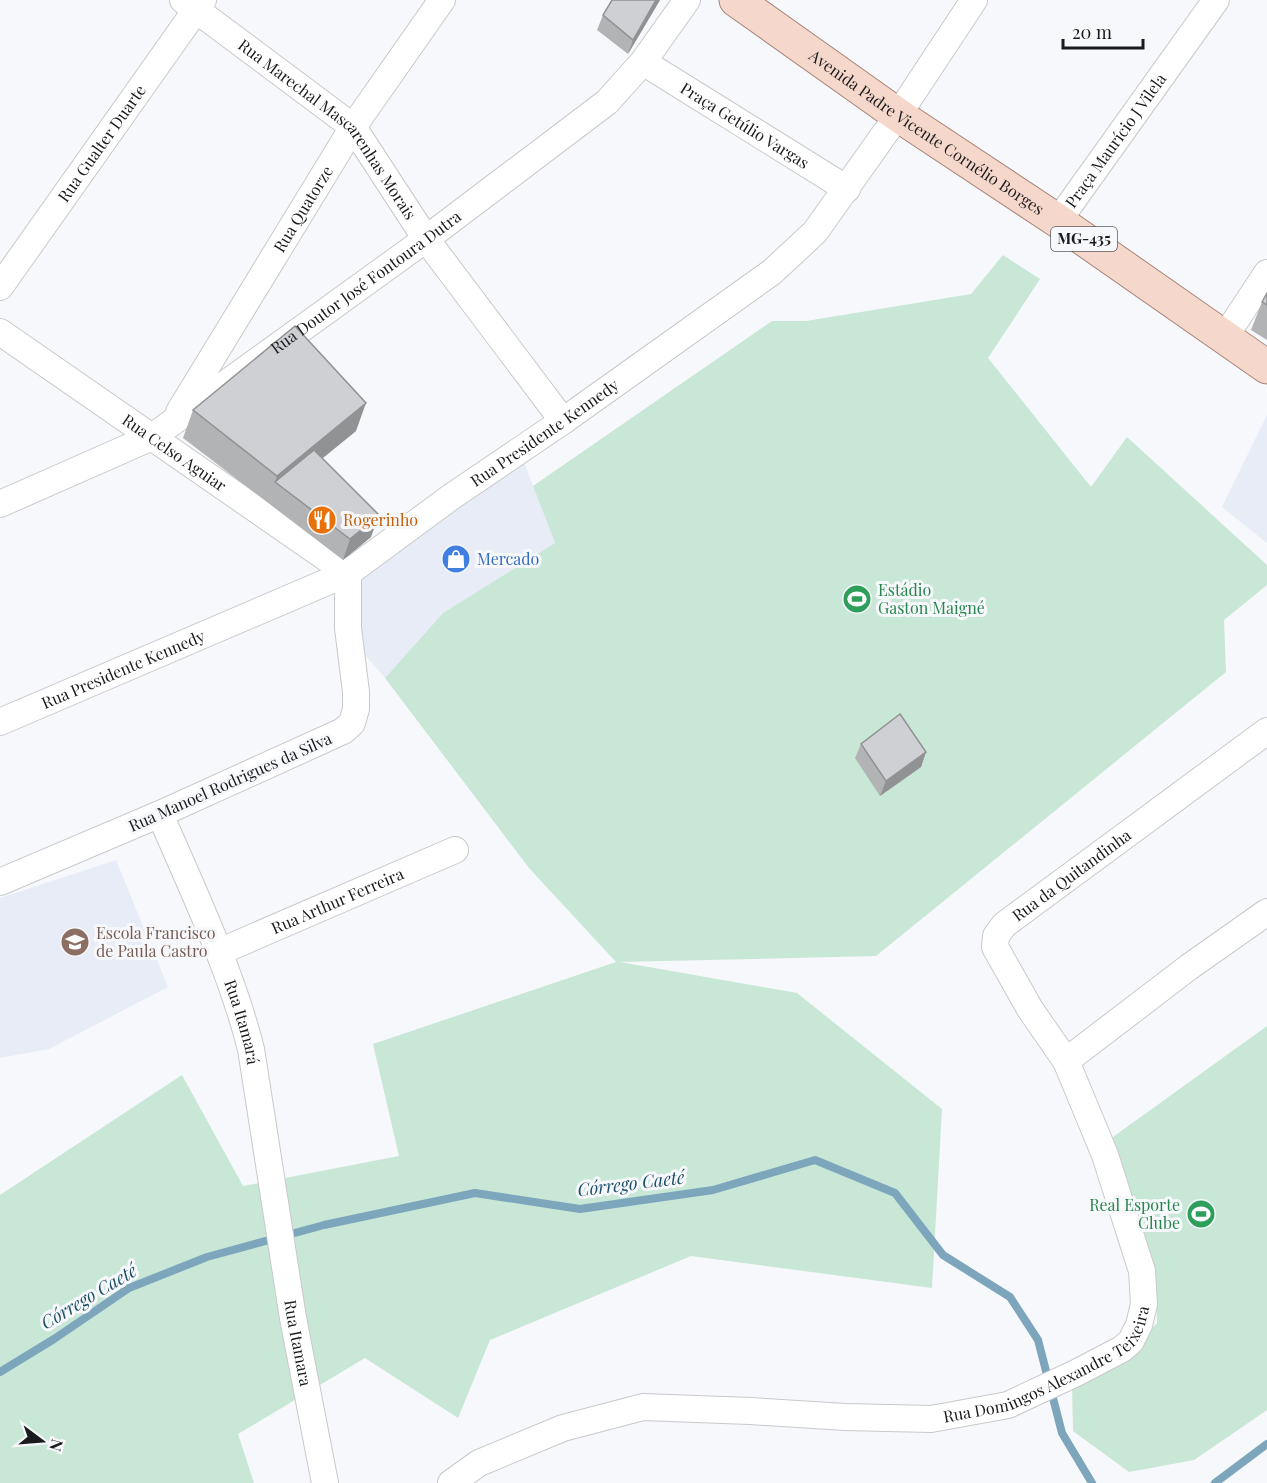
<svg xmlns="http://www.w3.org/2000/svg" width="1267" height="1483" viewBox="0 0 1267 1483" font-family="'Playfair Display',serif">
<rect width="100%" height="100%" fill="#f7f8fb"/>
<g fill="#e8ecf6">
<polygon points="1267,415 1267,543 1222,507"/>
<polygon points="523,459 555,543 443,613 385,678 354,642 357,596 361,575"/>
<polygon points="116,860 168,987 49,1049 0,1058 0,898"/>
</g>
<g fill="#c8e7d6">
<polygon points="1003,255 1040,279 988,358 1091,487 1127,437 1267,565 1267,585 1224,620 1226,672 876,956 620,962 797,993 942,1109 932,1288 691,1256 490,1340 458,1418 365,1358 238,1434 254,1483 0,1483 0,1195 182,1075 243,1186 399,1156 373,1044 616,962 529,868 385,678 443,613 555,543 533,486 772,321 806,321 971,294"/>
<polygon points="1267,1026 1267,1410 1194,1460 1129,1472 1073,1431 1072,1384 1113,1367 1157,1323 1156,1291 1113,1137"/>
</g>
<g fill="none" stroke-linecap="round" stroke-linejoin="round">
<g stroke="#7da6bd" stroke-width="8">
<polyline points="0,1372 54,1339 129,1288 207,1257 324,1225 475,1193 580,1209 713,1190 815,1160 895,1193 943,1255 1010,1297 1038,1340 1062,1433 1092,1483"/>
<polyline points="1215,1483 1267,1444"/>
</g>
<g stroke="#c8c9cc" stroke-width="28">
<g id="minor">
<path id="s1" d="M183,0L353,127L426,239L563,421"/>
<path id="s2" d="M643,62L847,189"/>
<path id="s3" d="M1058,221L1216,0"/>
<path id="s4" d="M0,287L203,0"/>
<path id="s5" d="M0,332L348,573V628L356,692V709L352,723L343,731L160,814L0,882"/>
<polyline points="1224,338 1267,273"/>
<path id="s6" d="M179,412L353,127L442,0"/>
<path id="s7" d="M0,504L152,437L426,239L607,102L643,62L687,0"/>
<path id="s8" d="M0,722L348,573L451,497L563,421L772,272L815,232L898,115L974,0"/>
<path id="s9" d="M160,814C193,891 230,967 251,1049L293,1318L325,1483"/>
<path id="s10" d="M219,952L455,850"/>
<path id="s11" d="M1066,1061L1030,1009L995,947L996,936L1004,925L1267,731"/>
<path id="s12" d="M451,1483L479,1463L563,1428L643,1407L750,1411L845,1417L931,1419L1008,1405L1076,1373L1122,1349L1131,1341L1139,1325L1144,1304L1142,1271L1105,1155L1066,1061L1189,967L1267,912"/>
</g>
</g>
<g stroke="#a58477" stroke-width="35">
<g id="major">
<path id="s13" d="M736,0L898,115L1058,221L1267,367"/>
</g>
</g>
<use href="#minor" stroke="#fff" stroke-width="26"/>
<use href="#major" stroke="#f6d7cb" stroke-width="33"/>
</g>
<g fill="#b2b3b5">
<polygon points="660,0 628,54 597,30 603,15"/>
<polygon points="1267,293 1267,340 1251,330 1262,302"/>
<polygon points="193,410 356,431 322,458 371,537 343,560 183,438"/>
<polygon points="861,744 926,752 921,767 880,796 855,758"/>
</g>
<g fill="#919294">
<polygon points="656,0 660,0 628,54 633,40"/>
<polygon points="366,403 356,431 285,489 275,482 277,476"/>
<polygon points="379,515 371,537 343,560 350,539"/>
<polygon points="926,752 921,767 880,796 886,781"/>
</g>
<g fill="#cfd0d3" stroke="#919294" stroke-width="1.5">
<polygon points="612,0 656,0 633,40 603,15"/>
<polygon points="1267,293 1267,305 1262,302"/>
<polygon points="295,326 366,403 277,476 193,410"/>
<polygon points="314,450 379,515 350,539 275,482"/>
<polygon points="900,714 926,752 886,781 861,744"/>
</g>
<defs>
<g id="restaurant-disc" transform="scale(1.5)"><circle r="9.5" fill="#e8710a" stroke="#f7f8fb"/><path d="M-5-6h1v4h1v-4h1v4h1v-4h1v5L-1.5 .5V6h-2V.5L-5-1ZM5-6V6H3V1.5H1.5Q1.5-4 5-6Z" fill="#fff"/></g>
<g id="shop-disc" transform="scale(1.5)"><circle r="9.5" fill="#3f7fe0" stroke="#f7f8fb"/><path d="M-5-2.5h2.3a2.7 3.5 0 0 1 5.4 0H5L5.5 6h-11ZM-1.5-2.5h3a1.5 2.3 0 0 0-3 0Z" fill="#fff"/></g>
<g id="stadium-disc" transform="scale(1.5)"><circle r="9.5" fill="#2e9e5b" stroke="#f7f8fb"/><path d="M0-5a6.5 5 0 1 0 0 10a6.5 5 0 1 0 0-10ZM-3.5-1.8h7v3.6h-7Z" fill="#fff"/></g>
<g id="school-disc" transform="scale(1.5)"><circle r="9.5" fill="#8d6e63" stroke="#f7f8fb"/><path d="M0-5L7-2L0 1L-7-2ZM-4 1L0 2.5L4 1V4Q0 6-4 4Z" fill="#fff"/></g>
</defs>
<g fill-rule="evenodd">
<use href="#restaurant-disc" x="322" y="520"/>
<use href="#shop-disc" x="456" y="559"/>
<use href="#stadium-disc" x="857" y="599"/>
<use href="#school-disc" x="75" y="942"/>
<use href="#stadium-disc" x="1201" y="1214"/>
</g>
<g text-anchor="middle" stroke-width="6" stroke-linejoin="round" paint-order="stroke">
<rect fill="#f7f8fb" stroke="#5c5d5f" stroke-width="1.5" x="1051" y="227" width="66" height="24" rx="4.5"/>
<g font-size="15" font-weight="bold" fill="#1a1b1c">
<text x="1084" y="244">MG-435</text>
</g>
<g font-size="16" fill="#1a1b1c" stroke="#f7f8fb">
<text dy="6" stroke="none"><textPath href="#s2" startOffset="120">Praça Getúlio Vargas</textPath></text>
<text dy="6" stroke="none"><textPath href="#s1" startOffset="196">Rua Marechal Mascarenhas Morais</textPath></text>
<text dy="6" stroke="none"><textPath href="#s13" startOffset="232">Avenida Padre Vicente Cornélio Borges</textPath></text>
<text dy="6" stroke="none"><textPath href="#s3" startOffset="99">Praça Maurício J Vilela</textPath></text>
<text dy="6" stroke="none"><textPath href="#s4" startOffset="176">Rua Gualter Duarte</textPath></text>
<text dy="6" stroke="none"><textPath href="#s6" startOffset="238">Rua Quatorze</textPath></text>
<text dy="6" stroke="none"><textPath href="#s7" startOffset="430">Rua Doutor José Fontoura Dutra</textPath></text>
<text dy="6" stroke="none"><textPath href="#s8" startOffset="620">Rua Presidente Kennedy</textPath></text>
<text dy="6" stroke="none"><textPath href="#s5" startOffset="212">Rua Celso Aguiar</textPath></text>
<text dy="6" stroke="none"><textPath href="#s8" startOffset="134">Rua Presidente Kennedy</textPath></text>
<text transform="translate(230 782) rotate(-24)" y="6">Rua Manoel Rodrigues da Silva</text>
<text dy="6" stroke="none"><textPath href="#s11" startOffset="243">Rua da Quitandinha</textPath></text>
<text dy="6" stroke="none"><textPath href="#s10" startOffset="129">Rua Arthur Ferreira</textPath></text>
<text dy="6" stroke="none"><textPath href="#s9" startOffset="224">Rua Itamará</textPath></text>
<text dy="6" stroke="none"><textPath href="#s9" startOffset="550">Rua Itamara</textPath></text>
<text dy="6" stroke="none"><textPath href="#s12" startOffset="630">Rua Domingos Alexandre Teixeira</textPath></text>
</g>
<g font-size="16" fill="#c56008" stroke="#f7f8fb" text-anchor="start">
<text x="343" y="526">Rogerinho</text>
</g>
<g font-size="16" fill="#366cbe" stroke="#f7f8fb" text-anchor="start">
<text x="477" y="565">Mercado</text>
</g>
<g font-size="16" fill="#27864d" stroke="#f7f8fb" text-anchor="start">
<text x="878" y="596">Estádio<tspan x="878" dy="18">Gaston Maigné</tspan></text>
<text x="1180" y="1211" text-anchor="end">Real Esporte<tspan x="1180" dy="18">Clube</tspan></text>
</g>
<g font-size="16" fill="#785e54" stroke="#f7f8fb" text-anchor="start">
<text x="96" y="939">Escola Francisco<tspan x="96" dy="18">de Paula Castro</tspan></text>
</g>
<g font-size="18" font-style="italic" fill="#1c5069" stroke="#f7f8fb">
<text transform="translate(631 1184) rotate(-7)" y="6">Córrego Caeté</text>
<text transform="translate(89 1297) rotate(-31)" y="6">Córrego Caeté</text>
</g>
</g>
<g transform="translate(42 1441) rotate(106)" stroke="#f7f8fb" stroke-width="4.5" paint-order="stroke">
<path d="M0-4.5L10 22L0 15L-10 22Z" fill="#1a1b1c"/>
<text y="-9" font-size="16" font-weight="bold" text-anchor="middle" fill="#1a1b1c">N</text>
</g>
<path d="M1063 39v9h80v-9" fill="none" stroke="#1a1b1c" stroke-width="3"/>
<text x="1072" y="39" font-size="18" fill="#1a1b1c" stroke="#f7f8fb" stroke-width="4.5" paint-order="stroke">20 m</text>
</svg>
